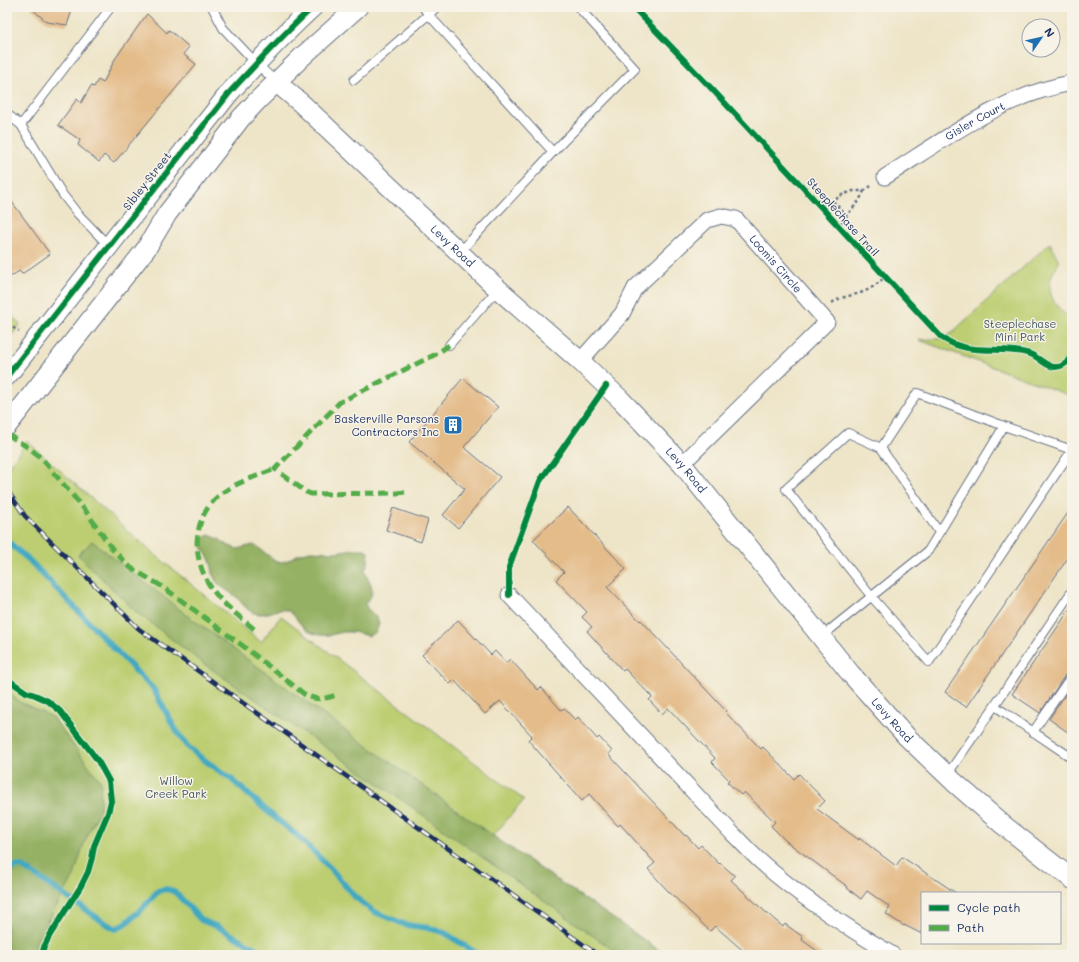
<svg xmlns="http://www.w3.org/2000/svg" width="1079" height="962" viewBox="0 0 1079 962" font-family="Mali,sans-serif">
<rect width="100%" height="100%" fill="#f7f3e8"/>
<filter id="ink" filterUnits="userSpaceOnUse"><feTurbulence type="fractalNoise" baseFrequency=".025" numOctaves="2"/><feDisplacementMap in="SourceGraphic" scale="8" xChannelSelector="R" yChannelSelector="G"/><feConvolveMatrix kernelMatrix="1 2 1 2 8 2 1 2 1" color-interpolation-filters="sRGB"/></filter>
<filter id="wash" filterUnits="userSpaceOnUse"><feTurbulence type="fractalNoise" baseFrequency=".012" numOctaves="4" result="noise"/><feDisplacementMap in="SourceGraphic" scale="16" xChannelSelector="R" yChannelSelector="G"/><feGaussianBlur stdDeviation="0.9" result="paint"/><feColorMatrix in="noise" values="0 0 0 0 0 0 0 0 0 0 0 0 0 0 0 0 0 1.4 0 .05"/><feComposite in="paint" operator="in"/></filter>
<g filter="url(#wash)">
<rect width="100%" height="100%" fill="#eee5c8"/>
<g fill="#bcce71" stroke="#6c7e68">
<path d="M1050,243L1059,261C1058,266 1054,270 1052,275C1045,296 1057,308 1072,320V394L1071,396L919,340L946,338Z"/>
<polygon points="7,310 20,325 7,341"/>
<polygon points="27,441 147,548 261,642 281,616 524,800 493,836 666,955 7,955 7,469"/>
</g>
<g fill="#95b163" stroke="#587060">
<path d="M209,535L219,539L227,545L237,549L253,545L259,548L274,560L280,562L286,561L299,554L310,551L336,552L353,549H365L369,552L368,563L365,570C367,578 375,587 371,596C370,598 367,601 365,604L367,608L377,618L379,624L376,632L368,636C362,634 356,632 350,632C340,631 330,637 320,635C314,634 307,632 303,627C297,621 294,613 286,610C277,608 268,615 259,614C247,613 243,603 235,596C229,591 220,587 216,581C212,575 213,569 211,563C208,554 202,552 201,542L203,538Z"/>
<polygon points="92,541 188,616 313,707 493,836 666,955 620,955 389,791 204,664 135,611 78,555"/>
<polygon points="7,692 20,702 52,717 101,782 100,809 84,843 74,876 36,942 36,955 7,955"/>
</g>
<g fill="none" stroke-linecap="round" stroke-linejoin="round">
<g stroke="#40a8c0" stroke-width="6">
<polyline points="7,541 29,560 154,690 174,727 187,746 200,757 230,778 267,811 299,837 331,869 355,897 373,911 406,925 429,928 445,933 479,955"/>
<polyline points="7,872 16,866 23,867 105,923 116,929 126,923 142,909 158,891 165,889 174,891 201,920 218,927 267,955"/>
</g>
</g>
<g id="blocks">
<g fill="#e4bc8a">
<polygon points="30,7 73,7 67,25 47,22"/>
<polygon points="147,14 167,33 169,30 189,47 183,54 196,64 114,163 104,155 99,162 78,145 80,140 58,125 77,99 81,103 91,86 94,87 98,80 103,83 115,59"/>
<polygon points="7,195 50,254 22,274 19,271 7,279"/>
<polygon points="463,378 498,407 464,447 500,477 458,528 443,515 465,489 409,442"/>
<polygon points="568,507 626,569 607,587 640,621 641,620 727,712 726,713 761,749 763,747 794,779 799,774 825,801 817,809 859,840 859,838 896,866 902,857 956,893 922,893 922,934 904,925 904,926 886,914 890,907 867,891 861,899 847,888 848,887 786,841 771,826 775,822 744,792 741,795 727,782 729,780 712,762 715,758 668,708 662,714 649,700 652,697 625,669 623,671 587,631 592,627 582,617 587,612 556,580 564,572 533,540"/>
<polygon points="1072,507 1072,552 966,707 945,692"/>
<polygon points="393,508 428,520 421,542 386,530"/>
<polygon points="1072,606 1072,670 1067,672 1040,713 1012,694"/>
<polygon points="458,620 491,655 495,651 506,663 510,659 538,690 541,687 561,710 564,708 575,720 578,717 597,739 599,737 612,751 608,754 685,836 686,835 698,848 701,845 719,864 720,863 735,876 731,880 761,908 783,927 785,924 803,937 802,940 823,955 748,955 715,926 710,931 668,891 648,869 655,863 620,824 618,826 589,794 582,801 528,740 532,736 500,701 485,714 454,680 450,684 422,655"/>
<polygon points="1072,685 1072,735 1049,719"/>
</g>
</g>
</g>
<g filter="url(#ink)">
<use href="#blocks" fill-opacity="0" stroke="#656f83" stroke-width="1"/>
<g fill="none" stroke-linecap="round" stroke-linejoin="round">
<g stroke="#656f83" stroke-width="10">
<g id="service">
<polyline points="212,7 223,28 256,63 276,82"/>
<polyline points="423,7 428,14 553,152 460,252"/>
<polyline points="354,80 437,7"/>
<polyline points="7,114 21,125 111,7"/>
<polyline points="21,125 63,195 77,213 109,246"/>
<polyline points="553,152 635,69 578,7"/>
<polyline points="449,345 498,289"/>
<polyline points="881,448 939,532"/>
<polyline points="821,637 928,551 1004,426 917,393 881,448 848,433 786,489 871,596 929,662 1072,450 1004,426"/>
<polyline points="995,706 1072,758"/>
<polyline points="1033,732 1072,675"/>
<polyline points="947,775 985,720 1072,591"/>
</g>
</g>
<g stroke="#656f83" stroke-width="17">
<g id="minor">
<path id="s1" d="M885,177C942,141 1004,94 1072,83"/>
<path id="s2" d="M580,361L622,314L635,288L707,220L721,216L736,219L827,322L682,464"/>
<path d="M509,595L732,833C741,842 750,852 760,861C800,897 846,927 893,955"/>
</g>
</g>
<g stroke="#656f83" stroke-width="21">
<g id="tertiary">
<path id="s3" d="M276,82L302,104L498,289L580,361L621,400L682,464L850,673L907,737L954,782L1002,824L1072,879"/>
<path d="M7,376L230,92C257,63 283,34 313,7"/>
<polyline points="7,426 146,249 167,214 241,118 258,100 304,55 358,7"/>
</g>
</g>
<g stroke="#656f83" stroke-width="2.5" stroke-dasharray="3 3" stroke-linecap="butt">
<polyline points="640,15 643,7"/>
<polyline points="864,191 871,186"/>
<polyline points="833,201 846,215"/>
<polyline points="819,206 833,201 842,195 853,191 864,191 859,201 843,220 839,228"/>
<path d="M832,303C841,296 853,296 863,292C871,289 878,283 885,277"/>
<polyline points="7,327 12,327 19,331"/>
</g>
<use href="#service" stroke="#fff" stroke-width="8"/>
<use href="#minor" stroke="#fff" stroke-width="15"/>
<use href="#tertiary" stroke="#fff" stroke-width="19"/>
<g stroke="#1b2f5e" stroke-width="4.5">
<polyline id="rail" points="7,490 25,516 139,629 598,955"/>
</g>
<use href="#rail" stroke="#f7f3e8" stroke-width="3" stroke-dasharray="9" stroke-linecap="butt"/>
<g stroke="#52ab49" stroke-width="5" stroke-dasharray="10 5" stroke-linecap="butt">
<path d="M7,434L32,450L43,460L85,510L113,550L131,568L163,587L178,598L247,649L304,694C316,701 324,699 336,695"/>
<polyline points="405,492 397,493 311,494 306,492 275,469 340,402 438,353 449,345"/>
<path d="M254,629C239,616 223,605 212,589C190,557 191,514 225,491C238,482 260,475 275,469"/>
</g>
<g stroke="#f7f3e8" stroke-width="8">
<g id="cycleway">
<path d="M633,7L712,89L941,337C971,358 999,344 1030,354C1039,357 1045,366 1054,367C1062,368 1068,362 1072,357"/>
<path d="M7,376L230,92C257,63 283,34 313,7"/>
<polyline points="509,595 509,567 540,481 606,386"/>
<polyline points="7,679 26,692 35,695 48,701 60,711 98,761 109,781 111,801 108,813 94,846 92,858 88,872 81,886 50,935 44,947 42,955"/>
</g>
</g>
<use href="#cycleway" stroke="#00873e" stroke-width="6"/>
</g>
</g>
<defs>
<g id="building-square" transform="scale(1)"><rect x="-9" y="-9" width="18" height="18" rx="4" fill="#1f6fb2" stroke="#f7f3e8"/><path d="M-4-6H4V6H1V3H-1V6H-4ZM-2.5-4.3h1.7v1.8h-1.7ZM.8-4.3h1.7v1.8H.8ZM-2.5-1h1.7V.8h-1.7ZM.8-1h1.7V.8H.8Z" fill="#fff"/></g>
</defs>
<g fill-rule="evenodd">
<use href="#building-square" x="453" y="425"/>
</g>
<g text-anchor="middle" stroke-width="3" stroke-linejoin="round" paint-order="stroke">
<g font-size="11" fill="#1b2f5e" stroke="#f7f3e8">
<text dy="4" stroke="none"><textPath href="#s1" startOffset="106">Gisler Court</textPath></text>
<text transform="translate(147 181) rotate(-52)" y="4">Sibley Street</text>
<text transform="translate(843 217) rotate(48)" y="4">Steeplechase Trail</text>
<text dy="4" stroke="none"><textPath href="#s3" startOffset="241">Levy Road</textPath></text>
<text dy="4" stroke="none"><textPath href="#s2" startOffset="281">Loomis Circle</textPath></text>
<text dy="4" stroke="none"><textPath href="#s3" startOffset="565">Levy Road</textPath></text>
<text dy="4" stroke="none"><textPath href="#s3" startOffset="889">Levy Road</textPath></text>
</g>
<g font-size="11" fill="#435763" stroke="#f7f3e8">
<text x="1020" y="328">Steeplechase<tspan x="1020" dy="13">Mini Park</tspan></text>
<text x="176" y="785">Willow<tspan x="176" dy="13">Creek Park</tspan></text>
</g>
<g font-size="11" fill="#1b2f5e" stroke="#f7f3e8" text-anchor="end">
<text x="439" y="423">Baskerville Parsons<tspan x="439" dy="13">Contractors Inc</tspan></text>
</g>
</g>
<rect width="1079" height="962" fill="none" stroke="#f7f3e8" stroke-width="24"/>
<rect x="921" y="892" width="140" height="52" fill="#f7f3e8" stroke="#9fa5b1"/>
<rect x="929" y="905" width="20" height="6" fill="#00873e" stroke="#9fa5b1"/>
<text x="957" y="912" font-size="12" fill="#1b2f5e">Cycle path</text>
<rect x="929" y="925" width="20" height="6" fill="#52ab49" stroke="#9fa5b1"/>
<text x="957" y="932" font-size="12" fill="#1b2f5e">Path</text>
<g transform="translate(1041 38) rotate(56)"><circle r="19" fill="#f7f3e8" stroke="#9fa5b1"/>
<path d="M0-3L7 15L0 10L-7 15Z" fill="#1f6fb2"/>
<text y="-6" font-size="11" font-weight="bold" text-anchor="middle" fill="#1b2f5e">N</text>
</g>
</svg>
